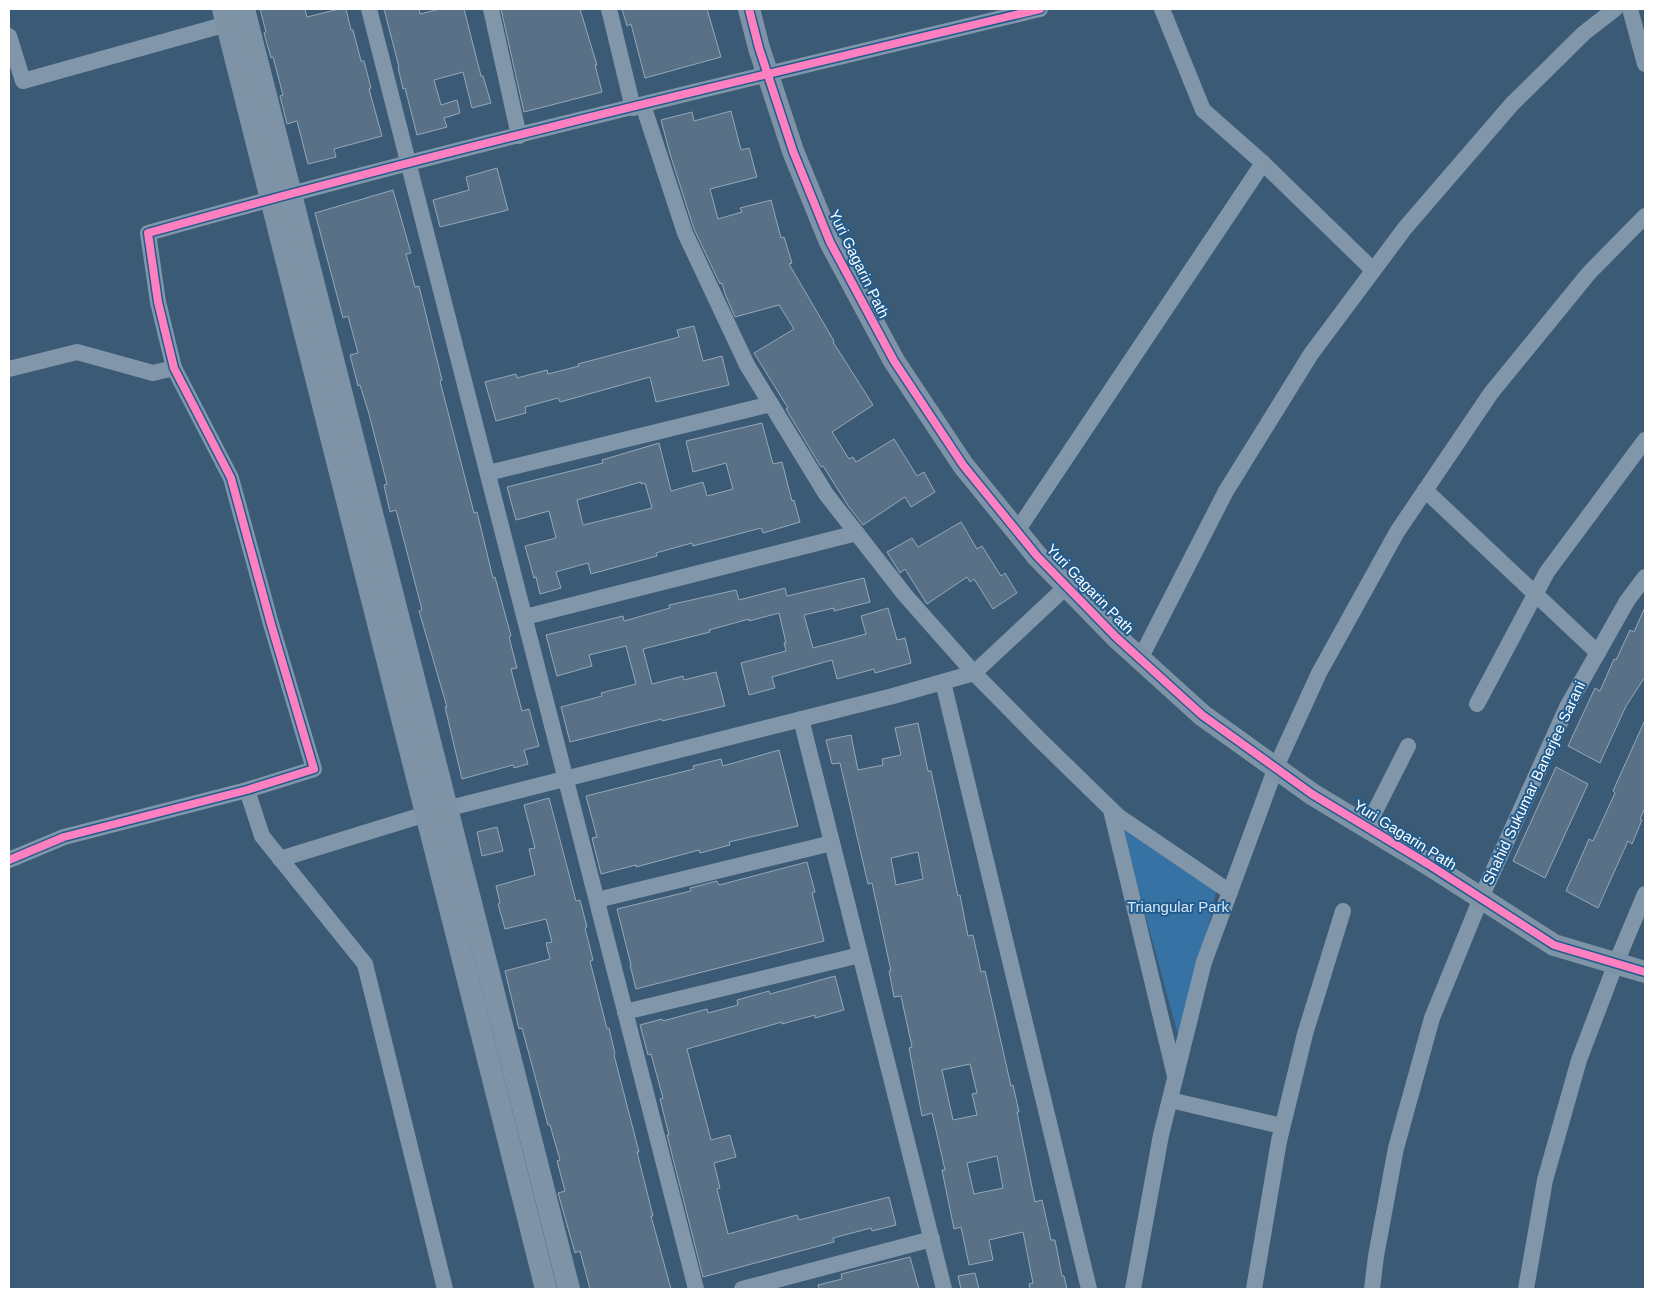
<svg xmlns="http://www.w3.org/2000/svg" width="1654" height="1298" viewBox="0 0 1654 1298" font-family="Helvetica,sans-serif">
<rect width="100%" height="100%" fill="#3a5a76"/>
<polygon fill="#3772a4" points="1118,816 1216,892 1182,1049"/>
<g fill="#587187" stroke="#96a8b8" fill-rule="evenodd">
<polygon points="260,9 305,9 307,17 339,9 346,9 351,30 353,30 361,61 364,61 371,88 369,89 382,136 334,149 336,157 308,164 297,121 287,124 280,96 283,95 273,57 271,58 264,33 266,32"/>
<polygon points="384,9 419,9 420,14 440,9 464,9 481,76 483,76 491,103 472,108 463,72 434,80 441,105 457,100 460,113 444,118 447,127 417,135 405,88 403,89 398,67 399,67"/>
<polygon points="501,9 580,9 597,65 595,65 602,92 524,112"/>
<polygon points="622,9 707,9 721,57 645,78 631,24 627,26"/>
<polygon points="731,111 741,150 749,148 757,177 710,189 718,219 742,212 740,208 771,200 781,238 784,237 792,263 789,264 834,341 833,342 873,405 832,432 849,459 853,457 856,462 894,439 917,476 924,472 935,492 911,507 905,497 863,525 849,507 823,466 821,467 786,409 788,408 754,353 794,329 779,305 735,317 725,294 722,283 720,284 694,229 670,154 661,120 692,112 694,121"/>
<polygon points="497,168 508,210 440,227 433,200 469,190 466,177"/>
<polygon points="393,190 411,253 406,254 415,287 419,286 442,380 440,381 474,513 477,512 493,578 495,577 511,636 509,637 517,668 511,669 522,711 529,709 539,746 524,750 528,764 514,768 513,765 462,779 445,707 447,707 419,611 422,610 414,579 396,510 390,512 384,485 387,484 369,414 360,385 358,386 350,355 358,353 348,316 343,318 315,213"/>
<polygon points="694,326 703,361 722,356 729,385 656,402 650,377 560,402 558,398 525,407 526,413 496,421 485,382 516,374 517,378 547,370 548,374 579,366 578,364 679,337 677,330"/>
<path d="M762,423L773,464L782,462L792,501L794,500L800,522L763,533L761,528L693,546L692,543L656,553L657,556L591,574L588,563L559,571L556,572L561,588L540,594L536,577L534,578L525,546L556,538L549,511L516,520L507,487L603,463L602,460L659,443L671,491L703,482L707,496L733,489L726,463L693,472L686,441ZM641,482V484L645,483L652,508L583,525L577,500Z"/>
<polygon points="961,522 977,549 982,546 1001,576 1005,573 1017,593 993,609 974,579 970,582 967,577 927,604 905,569 900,573 887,552 912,538 918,547"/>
<polygon points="864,578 870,602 834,611 834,608 804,615 813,648 866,634 861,616 888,608 897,640 905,638 911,663 875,673 874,669 837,679 832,660 772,677 775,688 749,695 741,663 786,651 784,643 786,643 779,613 749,621 749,619 709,630 710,632 643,649 652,684 683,676 684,680 716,672 725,706 662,721 662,719 570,742 561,707 602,696 601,693 636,684 626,646 589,655 592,666 557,676 546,635 623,616 624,621 670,608 669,605 736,590 739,600 785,588 787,596"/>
<polygon points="1645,607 1645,677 1626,706 1600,763 1568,746 1595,688 1600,691 1614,659 1616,660 1630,630 1634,632"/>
<polygon points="1645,720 1645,808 1640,819 1642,820 1632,844 1628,841 1598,908 1566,891 1589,839 1593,841 1615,793 1613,791"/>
<path d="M918,723L928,771H931L958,896L960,895L968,936L973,935L981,972L985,971L1011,1086L1013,1085L1019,1112H1017L1035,1202L1042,1200L1051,1240H1055L1062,1276H1064L1067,1289H1030L1029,1284L1033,1283L1023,1232L989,1240L993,1260L969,1265L961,1227L954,1229L942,1170H945L932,1113L922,1116L909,1048L912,1047L901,996L894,997L889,971H891L872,883L868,884L840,763L832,764L826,740L851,735L858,770L883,765L882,759L901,755L895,728ZM918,852L923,879L896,885L891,858ZM970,1064L977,1093L972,1094L977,1115L953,1120L942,1070ZM997,1156L1003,1188L974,1194L967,1163Z"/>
<polygon points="779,750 798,826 729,842 730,845 700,853 699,850 636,867 636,865 601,874 592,838 597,837 586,796 694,769 693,766 721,759 723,766"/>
<polygon points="1556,767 1588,784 1545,878 1513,861"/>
<polygon points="549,798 576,901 580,900 587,927 585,928 593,960 590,961 607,1029 609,1028 615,1054 614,1055 639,1152 637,1152 653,1216 651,1216 671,1289 590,1289 580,1251 575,1253 558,1193 565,1191 557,1161 560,1160 550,1125 548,1125 522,1028 519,1029 505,971 550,959 546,943 552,942 546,919 505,929 498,904 500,903 496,886 535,875 529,849 535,848 524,805"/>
<polygon points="497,827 503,851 482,856 477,832"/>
<polygon points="807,862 815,892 812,893 824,941 636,989 630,965 631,965 617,909 691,891 690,888 717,881 719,885"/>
<polygon points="835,976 844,1010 815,1018 815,1015 782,1024 782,1022 687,1049 711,1140 730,1135 736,1157 714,1163 720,1188 717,1189 728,1234 797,1215 799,1220 889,1197 896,1225 872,1231 871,1228 833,1238 834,1242 703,1277 667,1135 669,1135 660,1099 663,1098 651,1054 648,1055 640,1025 662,1019 663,1021 707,1009 708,1013 738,1005 737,1000 769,991 770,994"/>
<polygon points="910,1257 919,1289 819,1289 818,1285 842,1279 841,1274"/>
<polygon points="975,1273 979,1289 961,1289 958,1276"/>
</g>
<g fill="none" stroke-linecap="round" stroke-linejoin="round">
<g stroke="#8196a9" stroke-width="16">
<polyline points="369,9 696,1289"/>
<polyline points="491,9 519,136"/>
<polyline points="609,9 633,108"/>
<polyline points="1162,9 1203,110 1263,163 1373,270"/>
<polyline points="1630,9 1645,64"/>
<polyline points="9,36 23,81 227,24"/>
<polyline points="643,105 685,233 747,365 826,494 905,595 974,673 1038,738 1118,816 1230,892"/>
<polyline points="9,369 77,352 153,373 174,368"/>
<polyline points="488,473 771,404"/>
<polyline points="1425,490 1598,653"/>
<polyline points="1017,531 1263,163"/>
<polyline points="525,617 857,533"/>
<polyline points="1140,659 1226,491 1311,354 1405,228 1512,104 1584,33 1615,9"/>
<polyline points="943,682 1089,1289"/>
<polyline points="1477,704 1547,572 1645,440"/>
<polyline points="801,719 944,1289"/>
<polyline points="247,790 262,836 365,964 445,1289"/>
<polyline points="1111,810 1175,1076"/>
<polyline points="1367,827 1408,746"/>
<polyline points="280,859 426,814 893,696 974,673 1067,586"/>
<path d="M9,860L64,837L247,790L314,769L271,624L231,478L174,368L158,302L148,233C443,150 742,80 1040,9"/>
<polyline points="597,900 832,843"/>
<polyline points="625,1012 860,955"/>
<polyline points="1170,1100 1282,1126"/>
<polyline points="742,1289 932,1239"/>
<polyline points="1133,1289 1161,1135 1204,962 1276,767 1319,673 1397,532 1491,393 1589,273 1645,216"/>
<polyline points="1254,1289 1279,1141 1305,1034 1343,911"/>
<polyline points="1372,1289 1376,1256 1396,1148 1432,1018 1481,898 1567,707 1627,601 1645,577"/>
<polyline points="1526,1289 1545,1180 1579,1060 1616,963 1645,894"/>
</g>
<g stroke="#7e94a6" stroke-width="22">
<polyline points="223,9 546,1289"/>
<polyline points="244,9 569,1289"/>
<polyline points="749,9 759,48 793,151 830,242 894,361 963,465 1037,556 1116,637 1202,715 1312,794 1428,864 1554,945 1645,972"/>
</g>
<g stroke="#225c8e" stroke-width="11">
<g id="cycleway">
<polyline points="749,9 759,48 793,151 830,242 894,361 963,465 1037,556 1116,637 1202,715 1312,794 1428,864 1554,945 1645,972"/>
<path d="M9,860L64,837L247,790L314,769L271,624L231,478L174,368L158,302L148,233C443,150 742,80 1040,9"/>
</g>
</g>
<use href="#cycleway" stroke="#ff80c0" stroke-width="8"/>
</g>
<g text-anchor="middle" stroke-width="4" stroke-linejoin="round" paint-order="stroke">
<g font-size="15" fill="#fff" stroke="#225c8e">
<text transform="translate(859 264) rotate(64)" y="5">Yuri Gagarin Path</text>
<text transform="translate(1090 589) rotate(46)" y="5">Yuri Gagarin Path</text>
<text transform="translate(1534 783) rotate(-65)" y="5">Shahid Sukumar Banerjee Sarani</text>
<text transform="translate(1405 835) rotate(32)" y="5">Yuri Gagarin Path</text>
</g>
<g font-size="15" fill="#d6e9f9" stroke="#225c8e">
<text x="1178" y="912">Triangular Park</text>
</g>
</g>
<rect width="1654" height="1298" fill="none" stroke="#ffffff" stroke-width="20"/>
</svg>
